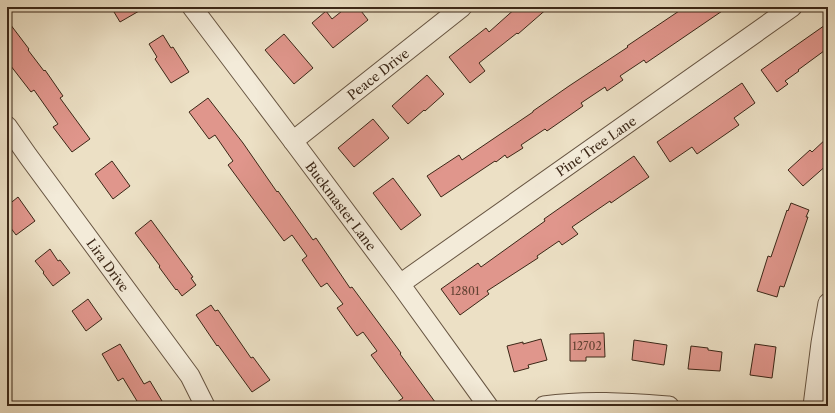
<svg xmlns="http://www.w3.org/2000/svg" width="835" height="413" viewBox="0 0 835 413" font-family="'Libre Caslon Text',serif">
<rect width="100%" height="100%" fill="#ece0c5"/>
<filter id="stains"><feTurbulence type="fractalNoise" baseFrequency=".005" numOctaves="4"/><feColorMatrix values="0 0 0 0 .2 0 0 0 0 .09 0 0 0 0 .02 0 0 0 .5 -.17"/></filter>
<radialGradient id="worn" r=".72"><stop offset=".6" stop-color="#630" stop-opacity="0"/><stop offset="1" stop-color="#630" stop-opacity=".3"/></radialGradient>
<g fill="#e0968c" stroke="#3b2717">
<polygon points="111,7 146,7 120,22"/>
<polygon points="347,7 358,7 368,20 333,48 312,23 326,11 332,19"/>
<polygon points="517,7 549,7 518,34 517,33 479,63 485,71 470,83 449,57 486,28 489,32"/>
<polygon points="685,7 728,7 646,63 644,60 620,76 623,80 607,91 605,87 581,103 583,106 547,131 545,129 521,145 523,148 507,158 505,155 496,162 495,161 441,197 427,176 459,155 462,160 533,112 533,111 569,86 628,47 627,46"/>
<polygon points="7,20 29,49 28,50 44,71 45,70 63,96 60,98 90,139 72,152 53,127 58,124 34,90 31,92 7,61"/>
<polygon points="828,23 828,48 798,70 799,71 785,81 788,84 777,92 761,70"/>
<polygon points="284,34 313,68 294,84 265,50"/>
<polygon points="163,35 171,48 173,47 189,72 171,83 155,59 157,57 149,44"/>
<polygon points="427,75 444,94 425,111 424,110 408,124 392,106"/>
<polygon points="742,83 755,103 734,118 739,125 697,154 692,147 670,162 657,142"/>
<polygon points="208,98 243,143 277,192 278,191 313,240 316,238 350,288 352,287 401,353 400,354 438,406 391,406 403,398 371,355 377,351 363,332 357,336 337,308 343,304 327,283 321,287 302,260 307,256 292,235 284,241 228,165 233,161 215,135 209,139 189,112"/>
<polygon points="373,119 389,138 354,167 338,148"/>
<polygon points="828,137 828,164 803,186 788,170 810,150 812,152"/>
<polygon points="634,156 649,177 621,196 611,203 610,201 572,227 578,234 562,245 559,241 537,256 538,258 487,291 489,294 460,315 441,289 478,263 481,267 545,221 544,219"/>
<polygon points="112,161 130,186 113,199 95,174"/>
<polygon points="393,178 421,215 401,230 373,193"/>
<polygon points="18,197 35,221 16,235 7,223 7,206"/>
<polygon points="791,203 809,210 806,217 808,217 784,287 780,286 777,297 757,291 768,256 771,257 787,210 788,211"/>
<polygon points="151,220 193,277 191,278 196,285 182,296 177,289 176,290 159,267 160,266 135,233"/>
<polygon points="50,249 58,261 60,260 70,273 53,286 43,273 44,272 35,261"/>
<polygon points="88,299 102,319 86,331 72,311"/>
<polygon points="211,305 215,311 218,310 251,358 253,357 270,380 252,392 218,345 217,346 196,315"/>
<polygon points="604,333 605,357 586,357 586,361 570,361 570,334"/>
<polygon points="541,339 547,360 528,365 529,368 514,372 507,346 523,342 523,344"/>
<polygon points="634,340 667,345 664,365 632,360"/>
<polygon points="120,344 144,384 150,381 165,406 140,406 123,378 118,381 102,354"/>
<polygon points="755,344 776,347 772,378 750,375"/>
<polygon points="691,346 708,348 708,350 722,352 720,371 688,369"/>
</g>
<g fill="none" stroke-linecap="round" stroke-linejoin="round">
<g stroke="#675542" stroke-width="21">
<g id="minor">
<polyline points="192,7 293,141 400,284 488,406"/>
<polyline points="7,126 28,156 190,376 205,406"/>
<polyline points="293,141 462,7"/>
<polyline points="400,284 792,7"/>
<path d="M544,406C586,400 627,403 669,406"/>
<polyline points="813,406 821,343 828,303"/>
</g>
</g>
<use href="#minor" stroke="#f3ebd9" stroke-width="19"/>
</g>
<g text-anchor="middle" stroke-width="3.5" stroke-linejoin="round" paint-order="stroke">
<g font-size="11" fill="#644334">
<text x="465" y="295">12801</text>
<text x="587" y="350">12702</text>
</g>
<g font-size="13" fill="#3b2717" stroke="#f3ebd9">
<text transform="translate(378 74) rotate(-38)" y="5">Peace Drive</text>
<text transform="translate(596 146) rotate(-35)" y="5">Pine Tree Lane</text>
<text transform="translate(341 206) rotate(53)" y="5">Buckmaster Lane</text>
<text transform="translate(108 265) rotate(54)" y="5">Lira Drive</text>
</g>
</g>
<rect width="835" height="413" fill="none" stroke="#ece0c5" stroke-width="24"/>
<rect x="8" y="8" width="819" height="397" fill="none" stroke="#3b2717" stroke-width="2"/>
<rect x="12" y="12" width="811" height="389" fill="none" stroke="#3b2717"/>
<rect width="100%" height="100%" filter="url(#stains)"/>
<rect width="100%" height="100%" fill="url(#worn)"/>
</svg>
